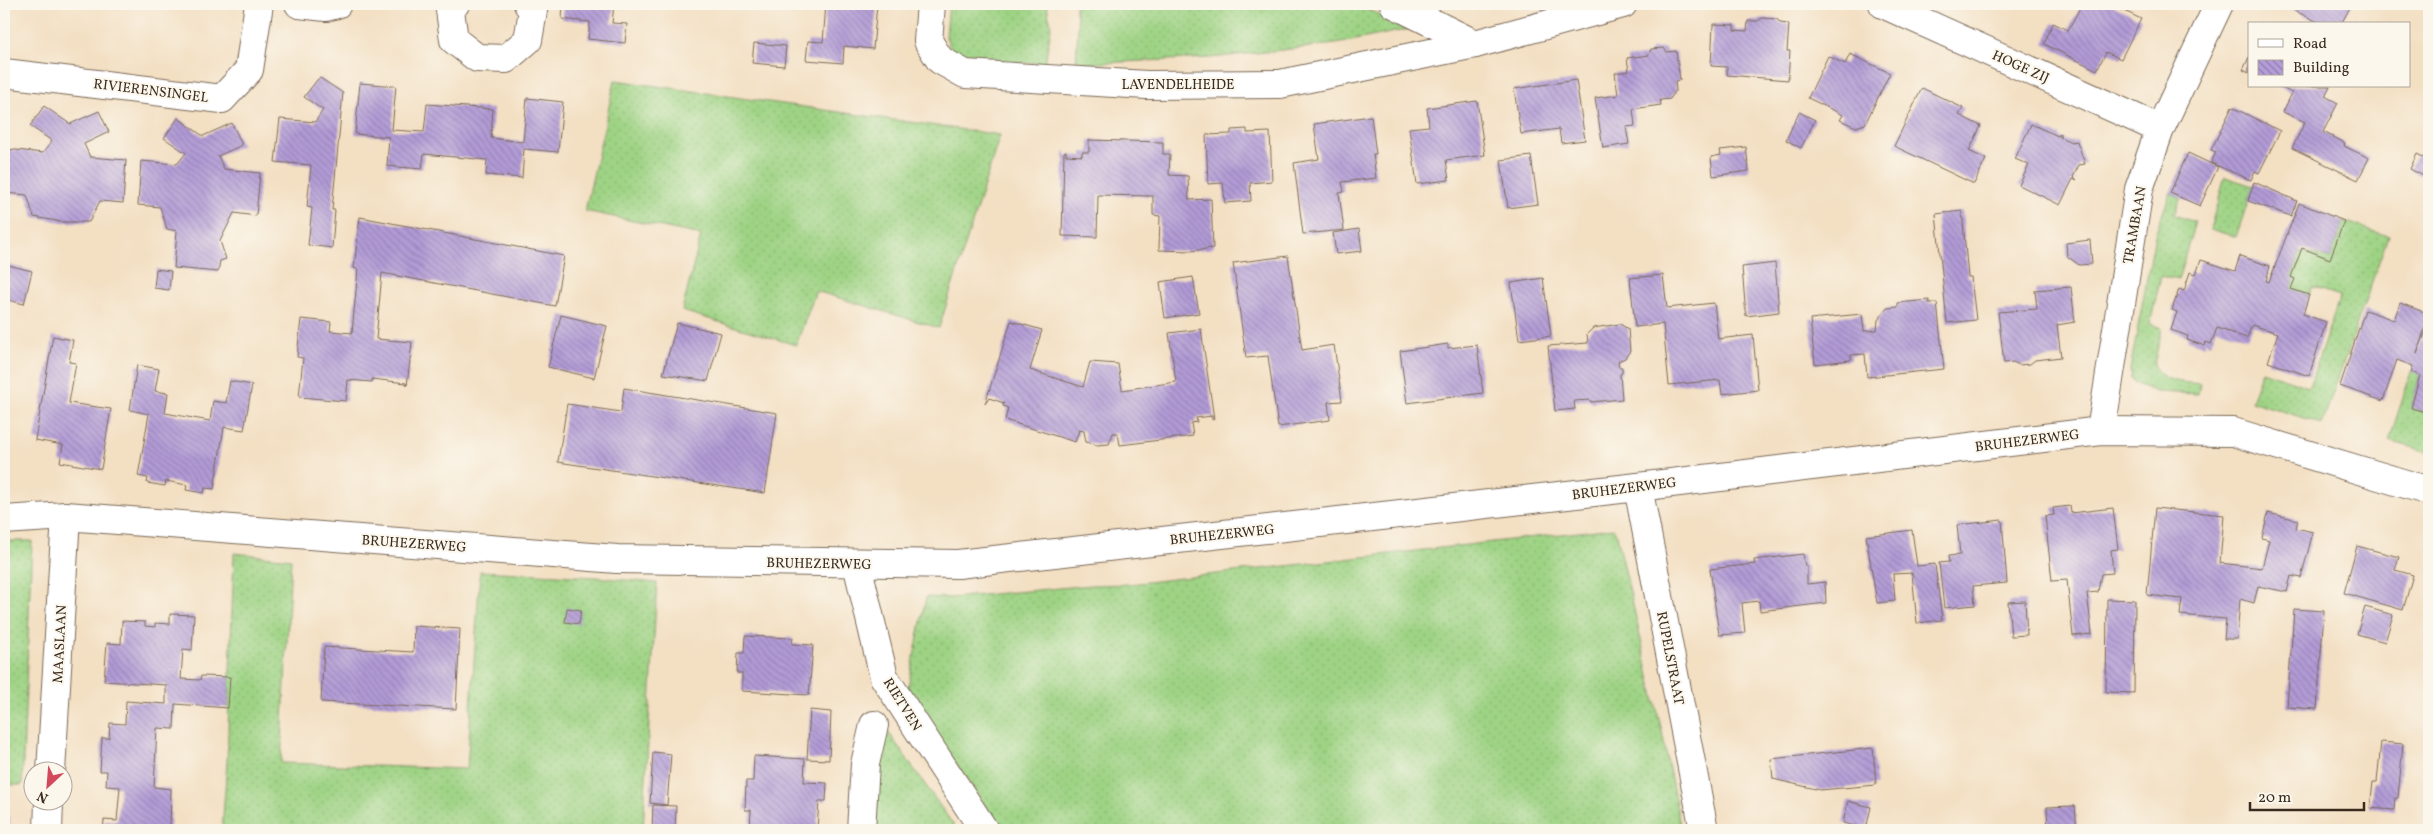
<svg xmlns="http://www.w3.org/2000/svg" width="2433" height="834" viewBox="0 0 2433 834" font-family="Vollkorn,serif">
<defs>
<pattern id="grass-dots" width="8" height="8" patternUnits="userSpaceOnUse" patternTransform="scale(1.25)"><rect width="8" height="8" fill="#9ed384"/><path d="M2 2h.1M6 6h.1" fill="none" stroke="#89b572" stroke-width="1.8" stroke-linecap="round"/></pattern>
<pattern id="building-back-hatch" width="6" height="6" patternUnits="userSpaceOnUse" patternTransform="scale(1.25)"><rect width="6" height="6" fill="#b29bd7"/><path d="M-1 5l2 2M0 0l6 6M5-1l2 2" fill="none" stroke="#927fae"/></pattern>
</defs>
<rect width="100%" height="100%" fill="#fbf7ec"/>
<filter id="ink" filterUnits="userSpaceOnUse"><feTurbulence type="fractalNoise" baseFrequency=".02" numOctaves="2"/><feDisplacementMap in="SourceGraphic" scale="10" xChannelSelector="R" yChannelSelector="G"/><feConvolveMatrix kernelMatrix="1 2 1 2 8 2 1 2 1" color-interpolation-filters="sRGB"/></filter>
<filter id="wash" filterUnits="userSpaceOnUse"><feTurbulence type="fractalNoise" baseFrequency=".0096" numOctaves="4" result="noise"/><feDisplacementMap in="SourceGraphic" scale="20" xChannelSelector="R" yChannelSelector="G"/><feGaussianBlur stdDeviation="1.12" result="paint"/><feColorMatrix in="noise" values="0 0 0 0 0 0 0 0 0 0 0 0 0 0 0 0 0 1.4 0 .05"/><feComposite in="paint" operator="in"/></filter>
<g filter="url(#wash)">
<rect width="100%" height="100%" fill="#f3dfc2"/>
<g fill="url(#grass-dots)" stroke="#6c7e51">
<path d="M949,4H1047L1051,28L1045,63C1016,62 979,67 953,54L946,37Z"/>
<polygon points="1075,4 1357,4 1410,29 1336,44 1211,58 1076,64 1078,25"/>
<polygon points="615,80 1000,135 939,328 816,291 796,345 682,311 701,235 585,211"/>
<polygon points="2225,177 2253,186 2236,237 2210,229"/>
<path d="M2170,193L2181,197L2174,215L2195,222L2178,280L2161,276L2150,324L2162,328L2154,365C2161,383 2184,382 2200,384L2198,394L2156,392L2139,385L2131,379L2130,370L2155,235Z"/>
<polygon points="2344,221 2388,236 2322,424 2251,401 2262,371 2309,387 2340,296 2312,287 2309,295 2291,289 2295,279 2291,277 2301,251 2330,259"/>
<polygon points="2411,372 2420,375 2411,408 2429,413 2429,452 2389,441"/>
<polygon points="1613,528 1617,535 1662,732 1681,830 1002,830 907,692 926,597 949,598 1092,585 1130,584"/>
<polygon points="4,541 32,541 22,785 4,785"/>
<polygon points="234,553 291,559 281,763 467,769 480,571 595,577 657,583 643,830 222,830 227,762"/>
<polygon points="874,712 957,830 864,830"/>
</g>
<g id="blocks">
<g fill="url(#building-back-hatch)">
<polygon points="563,4 614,4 612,23 627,24 625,43 588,39 590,22 562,19"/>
<polygon points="826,4 877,4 873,49 844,46 843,63 806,60 808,41 823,42"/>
<polygon points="2082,4 2110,4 2141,19 2121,59 2106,52 2097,70 2044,44 2053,23 2068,30"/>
<polygon points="2281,4 2352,4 2341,24 2322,24"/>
<polygon points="1762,18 1777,19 1780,23 1789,24 1787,51 1790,51 1788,80 1727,75 1727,67 1711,66 1713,24 1734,25 1734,30 1747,31 1748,21 1758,21"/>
<polygon points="754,43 786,46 784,66 752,63"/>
<polygon points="1664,48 1667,52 1676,51 1680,80 1675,81 1676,90 1670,99 1660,100 1661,105 1633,109 1635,126 1626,127 1629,144 1603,148 1595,98 1618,95 1615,73 1629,71 1627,58 1649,55 1651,49"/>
<polygon points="1850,54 1890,73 1865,124 1856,127 1840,120 1843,115 1808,98 1828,56 1845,64"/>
<polygon points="2249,57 2249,73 2243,70"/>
<polygon points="320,78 343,93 332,210 335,210 332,248 308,245 312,208 307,207 311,165 275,162 280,119 315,122 323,110 304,97 317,80"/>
<polygon points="1576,80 1585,140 1561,143 1559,129 1521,134 1514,89"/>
<polygon points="360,83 396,86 392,130 424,132 427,104 493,109 491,138 523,142 527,98 563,102 558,152 524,149 522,178 486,175 487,160 455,157 424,154 422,169 387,166 389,137 355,134"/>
<polygon points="2278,86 2330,86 2325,96 2338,103 2323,132 2345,143 2344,146 2369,158 2358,180 2292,148 2305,122 2283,112 2292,93"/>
<polygon points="1922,88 1963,108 1959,115 1981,126 1969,151 1986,159 1974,184 1894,146"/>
<polygon points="1477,101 1485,155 1446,160 1449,180 1417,184 1409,128 1429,126 1427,108"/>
<polygon points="44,106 70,124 99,111 109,132 84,144 90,157 126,160 123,203 100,201 89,222 62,222 34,217 27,195 4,193 7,149 43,153 52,141 30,126"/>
<polygon points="2232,107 2280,131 2259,173 2255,171 2251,180 2211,163 2216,152 2211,150"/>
<polygon points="1799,112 1815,120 1801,148 1786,140"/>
<polygon points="1371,116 1376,154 1373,154 1376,178 1342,182 1344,192 1339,193 1344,230 1303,234 1294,163 1319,159 1314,124"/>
<polygon points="178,118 203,136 232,123 242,145 218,156 224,169 260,173 256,216 234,213 220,241 226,259 220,261 218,272 174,268 177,231 167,229 160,207 138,205 141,161 177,164 186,153 164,138"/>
<polygon points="2031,124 2058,136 2060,133 2060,137 2071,142 2077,141 2085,164 2079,165 2073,177 2077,181 2073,179 2060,205 2019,185 2029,165 2015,159"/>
<polygon points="1247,129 1247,133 1270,132 1272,181 1250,183 1251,201 1225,203 1223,183 1208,184 1206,135 1231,134 1231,130"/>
<polygon points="1089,140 1163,142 1163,154 1170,154 1169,175 1188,176 1189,200 1211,199 1213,248 1191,251 1159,250 1160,216 1153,215 1153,196 1098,195 1097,237 1062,236 1064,152 1066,151 1066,155 1082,156 1082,152 1089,152"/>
<polygon points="1746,147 1749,171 1713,176 1711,157 1721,155 1720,150"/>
<polygon points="2188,153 2218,167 2200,206 2170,193"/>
<polygon points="2417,154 2429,160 2429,179 2410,169"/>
<polygon points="1531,156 1538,204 1508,208 1501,160"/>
<polygon points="2254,182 2297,201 2291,216 2248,201"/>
<polygon points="2299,203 2344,221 2330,259 2302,248 2291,277 2295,279 2291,289 2309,295 2303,314 2326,322 2309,376 2268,362 2278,333 2252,325 2247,338 2217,328 2211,344 2206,342 2205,346 2187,340 2188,336 2171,330 2177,312 2172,310 2179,289 2184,291 2190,272 2196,274 2201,260 2235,271 2240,256 2270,266 2266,281 2269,282"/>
<polygon points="1962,211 1968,277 1971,277 1976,320 1947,323 1936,214"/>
<polygon points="360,217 564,256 555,306 382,273 376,339 412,342 407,386 406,383 372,379 372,382 348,380 346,401 299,397 303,358 297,357 301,319 331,322 330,331 352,333 358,269 354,268"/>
<polygon points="1359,229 1362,251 1336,254 1333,233"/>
<polygon points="2090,240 2092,264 2079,265 2067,256 2066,243"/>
<polygon points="1288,256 1302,350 1334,345 1342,401 1328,402 1330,420 1278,427 1268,356 1246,358 1233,263"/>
<polygon points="1775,263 1779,312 1746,316 1742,267"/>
<polygon points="4,264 32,271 24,304 4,299"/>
<polygon points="156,269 171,271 169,290 154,288"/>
<polygon points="1663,275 1667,308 1714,303 1718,339 1753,335 1758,390 1722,394 1720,380 1669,385 1663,324 1635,327 1630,278"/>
<polygon points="1193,277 1199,313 1165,318 1160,282"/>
<polygon points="1543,278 1551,336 1519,340 1511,283"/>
<polygon points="2071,287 2075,322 2057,325 2061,357 2035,360 2030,364 2019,365 2013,362 2004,363 1998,312 2037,309 2035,290"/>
<polygon points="1929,300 1929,303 1937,303 1944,369 1867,377 1865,354 1851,355 1851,360 1815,364 1810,319 1862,314 1864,331 1877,330 1878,320 1887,308 1898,307 1898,303"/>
<polygon points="2400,303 2429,314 2417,354 2429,323 2429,413 2411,408 2420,375 2411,372 2413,366 2397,360 2383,401 2340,386 2365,310 2394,320"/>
<polygon points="561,315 607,326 594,378 548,367"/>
<polygon points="1011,321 1042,330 1030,370 1083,387 1090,362 1118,364 1122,390 1176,382 1169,333 1201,329 1214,419 1212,420 1212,416 1196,418 1197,422 1191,423 1193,436 1120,445 1118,433 1113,433 1109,444 1097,445 1086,442 1084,431 1079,430 1075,442 1005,420 1008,408 1003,406 1004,403 989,398 985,404"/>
<polygon points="677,323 721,333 708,381 663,374"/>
<polygon points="1620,324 1628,329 1630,351 1625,358 1618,361 1619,367 1622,367 1622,373 1620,374 1622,399 1591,402 1590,400 1574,401 1575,409 1555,411 1548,346 1588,343 1587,334 1593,328"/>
<polygon points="53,336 73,340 69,362 76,363 69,403 111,409 101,469 60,462 63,445 35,440"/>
<polygon points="1448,344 1448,348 1477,345 1483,393 1407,403 1400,351"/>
<polygon points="137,365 159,369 155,391 168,393 165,413 210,421 213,401 226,403 230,381 252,385 244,430 224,427 214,489 205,488 204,493 186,490 187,485 166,481 165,486 147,483 148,478 138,476 149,414 130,410"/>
<polygon points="624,388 777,413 765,493 558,462 567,404 621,412"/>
<polygon points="2070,506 2071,513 2113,508 2118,549 2111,550 2113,573 2101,574 2098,592 2087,593 2092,634 2073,636 2067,580 2052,581 2045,516 2054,515 2053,508"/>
<polygon points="2155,508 2224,515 2220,563 2262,568 2269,540 2262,538 2268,513 2298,520 2296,528 2313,532 2301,578 2291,576 2287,592 2258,586 2254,603 2240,599 2237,639 2224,639 2226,619 2180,615 2182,599 2147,595"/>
<polygon points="2002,520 2007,583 1973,586 1975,605 1944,608 1939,563 1949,562 1948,556 1960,555 1957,525"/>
<polygon points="1912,530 1917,566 1935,564 1942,620 1917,623 1912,573 1893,574 1895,601 1877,603 1866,536"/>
<polygon points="2357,546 2399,557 2395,570 2413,575 2403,610 2344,593"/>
<polygon points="1803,554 1805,566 1807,566 1807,584 1825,582 1826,603 1760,611 1759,601 1742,603 1745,633 1719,635 1710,569 1755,564 1754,560"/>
<polygon points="2107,599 2135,600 2134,693 2106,692"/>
<polygon points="2025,601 2027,635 2011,636 2008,602"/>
<polygon points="2365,607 2393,615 2385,642 2357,634"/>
<polygon points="567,608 581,610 579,624 565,622"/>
<polygon points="2294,609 2324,611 2317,709 2287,707"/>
<polygon points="170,614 194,615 192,650 183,649 181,679 200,680 201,676 230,677 228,708 175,704 174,729 157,728 154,787 171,789 170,830 103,830 104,820 117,821 120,787 106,786 107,771 100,771 102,738 109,738 110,723 125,724 126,701 166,704 166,685 104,681 107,643 121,644 122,621 145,622 145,626 155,627 155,623 170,624"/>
<polygon points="414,626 460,629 456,709 321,702 324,647 413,652"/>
<polygon points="745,636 793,638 792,644 813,645 809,695 742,691 742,673 737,673 738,653 744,653"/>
<polygon points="810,710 831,712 829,760 807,759"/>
<polygon points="2381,742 2403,744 2398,798 2395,798 2394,810 2370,808 2373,782 2377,782"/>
<polygon points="1873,748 1876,785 1820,790 1773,779 1771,759"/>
<polygon points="653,752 671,754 667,805 650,803"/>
<polygon points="754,756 805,759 804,782 827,783 826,801 819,801 817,830 750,830 751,810 745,810 746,781 753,781"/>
<polygon points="1848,801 1871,807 1866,829 1843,823"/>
<polygon points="653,805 676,806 675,830 652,830"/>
<polygon points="2075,806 2077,830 2048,830 2047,807"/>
<rect x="4" y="817" width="6" height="13"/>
</g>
</g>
</g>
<g filter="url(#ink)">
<use href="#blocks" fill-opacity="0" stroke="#7b6957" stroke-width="1"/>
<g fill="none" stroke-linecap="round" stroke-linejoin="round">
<g stroke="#7b6957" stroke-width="30">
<g id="minor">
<polyline points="299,4 326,7 337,4"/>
<polyline points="455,4 450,10 454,40 477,58 506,59 528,40 533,11 528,4"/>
<polyline points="931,4 928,41 940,60 965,74 1147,85 1280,84 1475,44 1623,4"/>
<polyline points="1394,4 1475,44"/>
<polyline points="1883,4 2160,129"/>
<polyline points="4,73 222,99 249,70 259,4"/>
<polyline points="2101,431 2139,189 2160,129 2219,4"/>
<polyline points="1638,487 1704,830"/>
<polyline points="4,520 66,516 617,559 958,564 1638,487 2101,431 2233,432 2429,491"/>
<polyline points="857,564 884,677 984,830"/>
<polyline points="51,772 66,516"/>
<polyline points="48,830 49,802"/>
<polyline points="861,830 865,764 874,725"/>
</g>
</g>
<use href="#minor" stroke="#fff" stroke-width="28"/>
</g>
</g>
<g text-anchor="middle" stroke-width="4" stroke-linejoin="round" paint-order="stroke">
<g font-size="14" fill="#3b2a1e" stroke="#fbf7ec">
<text transform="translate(2021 66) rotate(24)" y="5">HOGE ZIJ</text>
<text x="1178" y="89">LAVENDELHEIDE</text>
<text transform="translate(151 90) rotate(7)" y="5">RIVIERENSINGEL</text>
<text transform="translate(2134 225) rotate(-80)" y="5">TRAMBAAN</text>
<text transform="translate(2027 440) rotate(-7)" y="5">BRUHEZERWEG</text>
<text transform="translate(1624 488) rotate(-7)" y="5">BRUHEZERWEG</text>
<text transform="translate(1222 534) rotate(-6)" y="5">BRUHEZERWEG</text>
<text transform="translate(414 543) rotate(4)" y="5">BRUHEZERWEG</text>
<text transform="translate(819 563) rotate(1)" y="5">BRUHEZERWEG</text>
<text transform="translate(59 644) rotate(-87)" y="5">MAASLAAN</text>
<text transform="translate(1671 658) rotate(79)" y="5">RUPELSTRAAT</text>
<text transform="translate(903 704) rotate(58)" y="5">RIETVEN</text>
</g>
</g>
<rect width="2433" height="834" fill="none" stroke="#fbf7ec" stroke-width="20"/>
<rect x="2248" y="22" width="162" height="65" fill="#fbf7ec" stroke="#aea59a"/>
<rect x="2258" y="39" width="25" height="8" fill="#ffffff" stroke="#aea59a"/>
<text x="2293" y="48" font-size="15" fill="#3b2a1e">Road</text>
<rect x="2258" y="60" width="25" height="15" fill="url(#building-back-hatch)" stroke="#aea59a"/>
<text x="2293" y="72" font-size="15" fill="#3b2a1e">Building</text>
<g transform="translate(48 786) rotate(206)"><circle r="24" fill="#fbf7ec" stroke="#aea59a"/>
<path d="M0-4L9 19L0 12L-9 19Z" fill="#d1495b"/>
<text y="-8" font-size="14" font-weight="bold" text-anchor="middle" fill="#3b2a1e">N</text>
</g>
<path d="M2250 802v8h114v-8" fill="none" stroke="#3b2a1e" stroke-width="2.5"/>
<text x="2258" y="802" font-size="15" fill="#3b2a1e" stroke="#fbf7ec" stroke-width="4" paint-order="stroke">20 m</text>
</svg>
